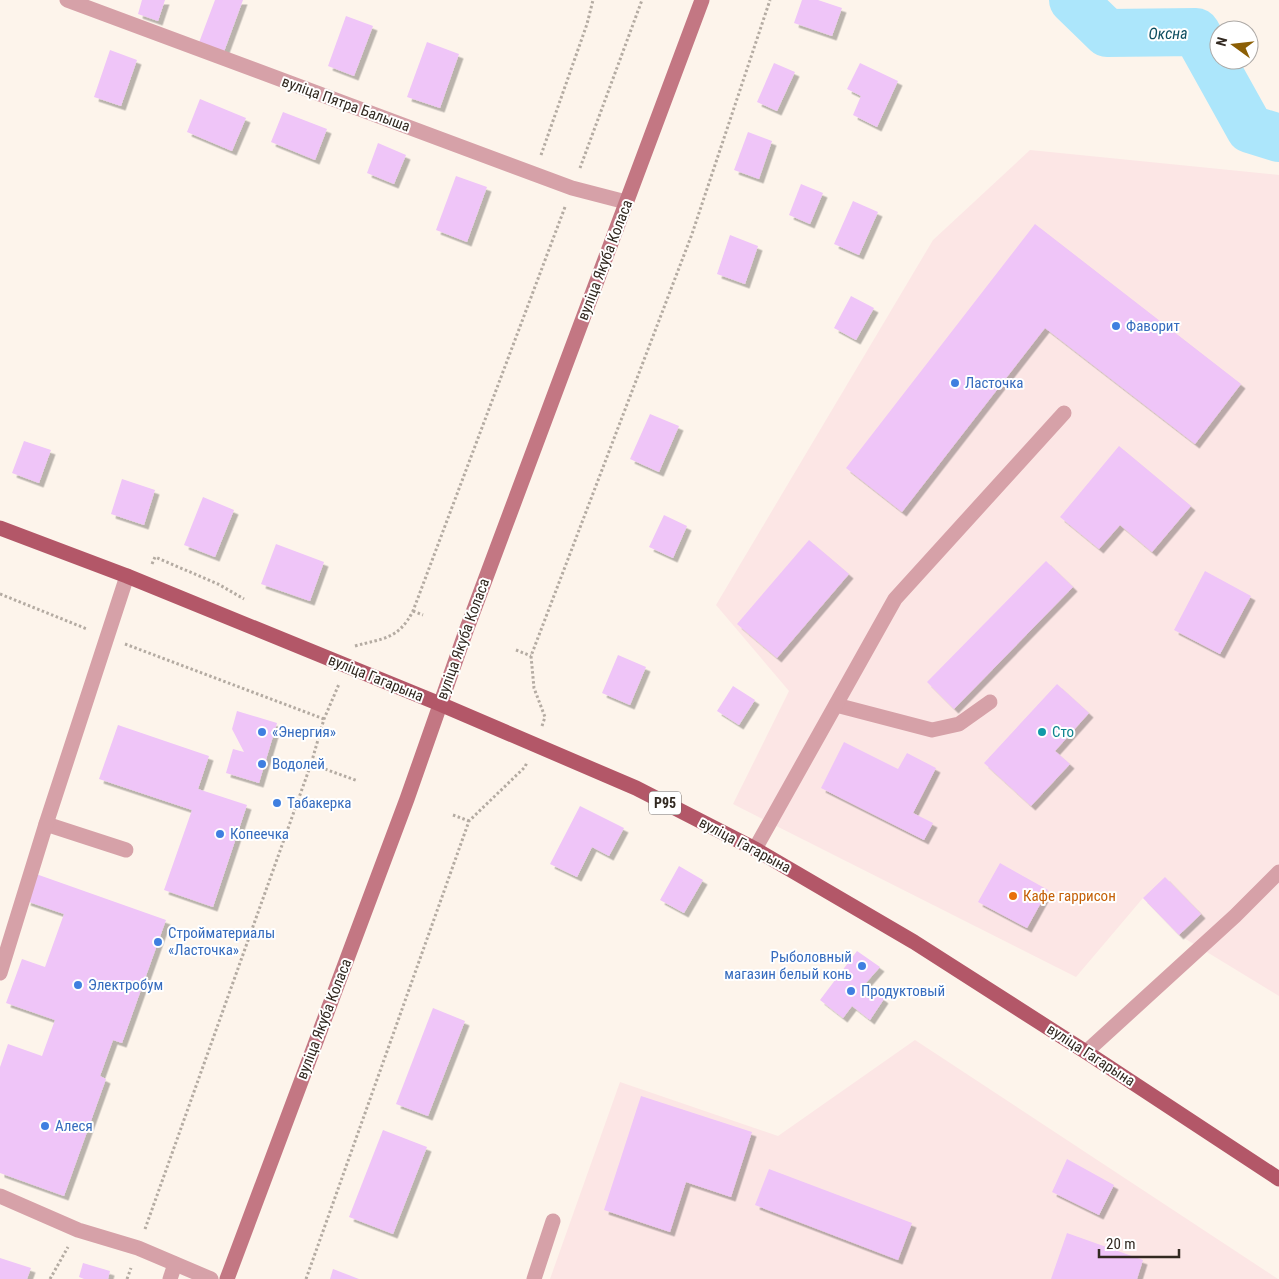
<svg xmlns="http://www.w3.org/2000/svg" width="1279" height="1279" viewBox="0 0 1279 1279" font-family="'Roboto Condensed',sans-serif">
<defs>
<filter id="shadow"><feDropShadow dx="4.5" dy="4.5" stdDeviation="0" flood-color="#0004"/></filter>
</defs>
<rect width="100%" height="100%" fill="#fdf4eb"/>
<g fill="#fce6e5">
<polygon points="1030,150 1279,175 1279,996 1179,935 1143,898 1076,977 733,804 789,691 716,605 933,240"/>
<polygon points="915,1040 1278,1279 550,1279 620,1082 778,1136"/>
</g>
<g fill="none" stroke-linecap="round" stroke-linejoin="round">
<polyline stroke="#ace6fb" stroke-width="48" points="1073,0 1107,33 1196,32 1250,129 1279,138"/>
</g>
<g fill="#efc5f8" filter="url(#shadow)">
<polygon points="142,0 165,0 158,21 138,14"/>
<polygon points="215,0 243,0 222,57 197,48"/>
<polygon points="802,0 818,0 842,8 832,36 794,23"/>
<polygon points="346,16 373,26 354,76 328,66"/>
<polygon points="427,42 459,54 440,108 407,97"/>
<polygon points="110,50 137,60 121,106 94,97"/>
<polygon points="774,63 795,72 777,111 757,102"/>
<polygon points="860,63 898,81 877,127 853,115 861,96 847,89"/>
<polygon points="200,99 246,118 232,151 187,132"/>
<polygon points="283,112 327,129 315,160 271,142"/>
<polygon points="748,132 772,141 759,179 734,170"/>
<polygon points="378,143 406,155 394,184 367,173"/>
<polygon points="456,176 487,187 467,242 436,230"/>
<polygon points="801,184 823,193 810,224 789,215"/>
<polygon points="853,201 878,212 859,255 834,244"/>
<polygon points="1035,224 1241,384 1195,444 1045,328 902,512 846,468"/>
<polygon points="730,235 758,246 745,284 717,274"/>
<polygon points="851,296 874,308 856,340 834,328"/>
<polygon points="650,414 679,426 659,472 630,459"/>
<polygon points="24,441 51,450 39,483 12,473"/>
<polygon points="1119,446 1191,506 1152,552 1120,525 1099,549 1060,517"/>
<polygon points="122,479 155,490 144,525 111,514"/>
<polygon points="203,497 234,510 215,557 184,545"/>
<polygon points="664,515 687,526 673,558 649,547"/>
<polygon points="809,540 849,574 777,658 737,624"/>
<polygon points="276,544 324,562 310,601 261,584"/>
<polygon points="1046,561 1073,587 954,709 927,682"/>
<polygon points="1205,571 1251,596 1220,654 1174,630"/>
<polygon points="618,655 646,667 630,705 602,693"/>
<polygon points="1057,684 1089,713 1055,751 1070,764 1031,806 984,763"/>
<polygon points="733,686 755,700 739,725 717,711"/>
<polygon points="237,711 277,723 259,783 226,773 233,749 244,752 232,729"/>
<polygon points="118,725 209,756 198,789 247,805 213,907 164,890 192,810 99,779"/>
<polygon points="844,742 898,769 907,753 936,768 913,813 933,823 924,840 821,788"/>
<polygon points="580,806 624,828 609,856 592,847 577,877 550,864"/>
<polygon points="1000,863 1048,890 1027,928 978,902"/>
<polygon points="679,866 703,880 684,913 660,900"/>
<polygon points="36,874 166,920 122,1043 113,1040 100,1076 106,1079 64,1196 0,1173 0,1067 8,1044 42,1056 55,1020 6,1003 22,959 45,967 64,914 26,901"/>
<polygon points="1165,877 1201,914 1179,935 1143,898"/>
<polygon points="857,951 880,967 865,984 884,999 870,1020 852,1006 843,1018 820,1000"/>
<polygon points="433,1008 465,1021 428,1116 396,1104"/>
<polygon points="641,1096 752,1132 731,1197 686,1182 670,1232 604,1210"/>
<polygon points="383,1130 427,1147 393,1234 349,1217"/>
<polygon points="1067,1159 1114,1185 1099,1215 1052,1192"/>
<polygon points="769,1169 912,1223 898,1260 755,1205"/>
<polygon points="1067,1233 1143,1260 1137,1279 1051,1279"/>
<polygon points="0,1258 31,1268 27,1279 0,1279"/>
<polygon points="83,1263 110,1271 108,1279 84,1279 79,1277"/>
<polygon points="333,1269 359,1279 330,1279"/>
</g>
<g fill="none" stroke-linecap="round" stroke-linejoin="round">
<g stroke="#b4aba2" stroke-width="3" stroke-dasharray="2.5 2.5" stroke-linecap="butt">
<polyline points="541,155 587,24 593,0"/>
<polyline points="580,168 642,0"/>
<polyline points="152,564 155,557 218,584 244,599"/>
<polyline points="0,594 87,629"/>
<polyline points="413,611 423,615"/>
<polyline points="125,644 324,719"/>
<path d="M355,646C383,638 398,640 413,611L565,207"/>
<polyline points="516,650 531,656"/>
<polyline points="542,726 545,717 534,688 531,656 692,234 770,0"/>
<polyline points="311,764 358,781"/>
<polyline points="453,815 469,821"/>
<polyline points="145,1229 311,764 324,719 339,684"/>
<polyline points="50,1279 68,1247"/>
<polyline points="127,1279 131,1268"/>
<polyline points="306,1279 469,821 525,767 527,762"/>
</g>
<g stroke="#d6a1a8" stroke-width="15">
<polyline points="836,705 932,730 959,724 990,702"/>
<polyline points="46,824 126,850"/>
<polyline points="755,849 895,599 1064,413"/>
<polyline points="0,973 46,824 127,576"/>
<polyline points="1086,1052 1235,916 1279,872"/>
<polyline points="0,1196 78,1230 138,1248 211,1279"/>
<polyline points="170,1279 175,1264"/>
<polyline points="534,1279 553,1221"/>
</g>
<polyline stroke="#d6a1a8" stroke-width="15" points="67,0 572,188 626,202"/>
<polyline stroke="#c37783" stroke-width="15" points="227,1279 407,799 466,631 702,0"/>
<polyline stroke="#b35768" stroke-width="15" points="0,528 127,576 440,704 636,788 755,849 914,942 1086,1052 1279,1179"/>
</g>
<g fill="#3f7fe0" stroke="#fff" stroke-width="2">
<circle cx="1116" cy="326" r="5"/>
<circle cx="955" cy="383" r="5"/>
<circle cx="262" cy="732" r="5"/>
<circle cx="262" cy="764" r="5"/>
<circle cx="277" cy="803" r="5"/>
<circle cx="220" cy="834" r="5"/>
<circle cx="158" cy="942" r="5"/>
<circle cx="862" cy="966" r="5"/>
<circle cx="78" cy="985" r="5"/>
<circle cx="851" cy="991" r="5"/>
<circle cx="45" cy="1126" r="5"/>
</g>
<circle fill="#0f9aa8" stroke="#fff" stroke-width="2" cx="1042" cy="732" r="5"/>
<circle fill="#e8710a" stroke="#fff" stroke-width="2" cx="1013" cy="896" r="5"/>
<g text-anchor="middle" stroke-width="4" stroke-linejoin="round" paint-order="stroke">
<rect fill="#fff" stroke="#706964" stroke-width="1" x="649" y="791.5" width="32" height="23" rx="4"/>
<g font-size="14" font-weight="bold" fill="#322921">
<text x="665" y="808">Р95</text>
</g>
<g font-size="15" fill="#322921" stroke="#fff">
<text transform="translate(346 104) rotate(20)" y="5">вуліца Пятра Балыша</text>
<text transform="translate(605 260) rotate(-69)" y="5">вуліца Якуба Коласа</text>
<text transform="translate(463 639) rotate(-70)" y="5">вуліца Якуба Коласа</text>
<text transform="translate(376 678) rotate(22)" y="5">вуліца Гагарына</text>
<text transform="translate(745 845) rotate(28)" y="5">вуліца Гагарына</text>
<text transform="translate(324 1019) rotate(-69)" y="5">вуліца Якуба Коласа</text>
<text transform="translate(1091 1055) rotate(33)" y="5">вуліца Гагарына</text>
</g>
<g font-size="15" fill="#366cbe" stroke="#fff" text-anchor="start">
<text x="1126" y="331">Фаворит</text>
<text x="965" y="388">Ласточка</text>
<text x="272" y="737">«Энергия»</text>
<text x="272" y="769">Водолей</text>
<text x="287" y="808">Табакерка</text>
<text x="230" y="839">Копеечка</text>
<text x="168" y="938">Стройматериалы<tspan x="168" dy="17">«Ласточка»</tspan></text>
<text x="852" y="962" text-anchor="end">Рыболовный<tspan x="852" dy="17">магазин белый конь</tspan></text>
<text x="88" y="990">Электробум</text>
<text x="861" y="996">Продуктовый</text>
<text x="55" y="1131">Алеся</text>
</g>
<g font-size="15" fill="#0d838f" stroke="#fff" text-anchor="start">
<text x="1052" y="737">Сто</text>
</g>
<g font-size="15" fill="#c56008" stroke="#fff" text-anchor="start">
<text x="1023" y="901">Кафе гаррисон</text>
</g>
<g font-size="16" font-style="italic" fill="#0e4e60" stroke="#fff">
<text transform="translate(1168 33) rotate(-1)" y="6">Оксна</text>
</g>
</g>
<g transform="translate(1234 45) rotate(285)"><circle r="24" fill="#ffffff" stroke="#ada9a6"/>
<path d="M0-4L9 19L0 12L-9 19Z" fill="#8c5f05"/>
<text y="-8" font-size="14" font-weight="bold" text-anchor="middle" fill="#322921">N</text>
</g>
<path d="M1099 1249v8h80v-8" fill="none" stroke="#322921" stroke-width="2.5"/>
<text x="1106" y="1249" font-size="15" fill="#322921" stroke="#ffffff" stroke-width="4" paint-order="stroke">20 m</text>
</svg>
